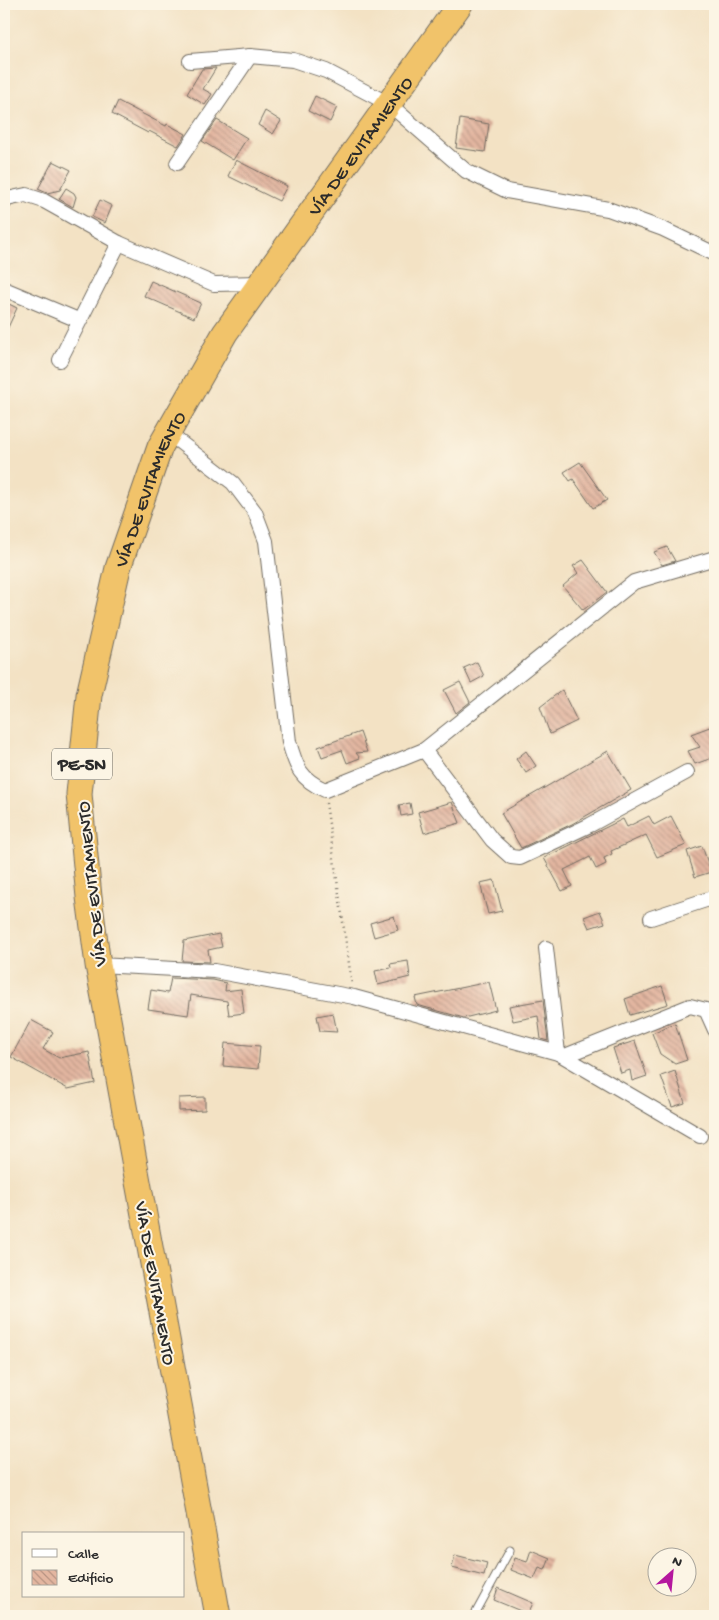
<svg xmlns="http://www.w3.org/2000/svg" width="719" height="1620" viewBox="0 0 719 1620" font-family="'Gochi Hand',sans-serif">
<defs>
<pattern id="building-back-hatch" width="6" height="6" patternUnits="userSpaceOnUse" patternTransform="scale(1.25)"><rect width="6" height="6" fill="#e3b6a0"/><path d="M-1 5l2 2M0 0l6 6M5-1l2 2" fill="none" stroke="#b89483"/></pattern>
</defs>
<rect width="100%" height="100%" fill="#fcf5e5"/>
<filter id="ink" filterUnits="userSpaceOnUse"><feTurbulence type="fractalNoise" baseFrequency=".02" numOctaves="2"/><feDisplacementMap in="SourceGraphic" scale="10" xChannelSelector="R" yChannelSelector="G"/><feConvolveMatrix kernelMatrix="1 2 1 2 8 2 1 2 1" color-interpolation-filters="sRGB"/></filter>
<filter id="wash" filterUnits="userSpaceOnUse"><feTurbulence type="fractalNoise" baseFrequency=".0096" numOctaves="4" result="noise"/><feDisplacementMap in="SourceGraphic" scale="20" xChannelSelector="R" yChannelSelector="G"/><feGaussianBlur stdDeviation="1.12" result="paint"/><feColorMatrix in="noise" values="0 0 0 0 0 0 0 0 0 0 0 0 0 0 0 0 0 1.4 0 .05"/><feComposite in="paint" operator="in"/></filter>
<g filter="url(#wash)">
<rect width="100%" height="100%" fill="#f3e2c4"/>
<g id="blocks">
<g fill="url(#building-back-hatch)">
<polygon points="216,68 203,89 212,94 205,105 187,94 202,69"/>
<polygon points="315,96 337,107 330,122 308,111"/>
<polygon points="118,101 166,126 167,124 186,134 178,146 149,131 148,133 112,114"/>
<polygon points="265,111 281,121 273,134 258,125"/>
<polygon points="460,119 489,124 485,152 456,148"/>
<polygon points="217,120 247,138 233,160 202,141"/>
<polygon points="236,160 287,186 279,201 228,176"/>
<polygon points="53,161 71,170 60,190 47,193 38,189"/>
<polygon points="66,188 74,193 76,197 73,207 59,199"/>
<polygon points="100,200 112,206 105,223 92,217"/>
<polygon points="151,281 201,303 194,318 144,296"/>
<polygon points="7,303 17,308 4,336 4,311"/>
<polygon points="580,462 607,500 593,508 573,479 570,481 564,472"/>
<polygon points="667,547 675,561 662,565 654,552"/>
<polygon points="583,560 607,592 583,610 563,586 578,573 573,566"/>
<polygon points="477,662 484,676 471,683 464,668"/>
<polygon points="460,682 470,702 456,713 444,690"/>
<polygon points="562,690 577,721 550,734 540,707"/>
<polygon points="715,725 715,757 695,764 688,751 700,747 691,734"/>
<polygon points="360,732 367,752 356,753 360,758 347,763 342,750 322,757 318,747"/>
<polygon points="526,751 536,766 526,773 516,759"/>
<polygon points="608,751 631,790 572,824 521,848 501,813"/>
<polygon points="452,802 460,823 424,833 418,812"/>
<polygon points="410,803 412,814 401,816 399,805"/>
<polygon points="649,816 654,825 671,816 686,845 657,857 646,835 611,851 612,854 604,858 606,864 596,869 590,857 564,870 572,886 562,891 544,858 623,819 627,827"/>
<polygon points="702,846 711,872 695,877 687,851"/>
<polygon points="494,880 502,911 488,914 480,883"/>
<polygon points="600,911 605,923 589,928 584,917"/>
<polygon points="394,916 398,930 374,937 370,923"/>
<polygon points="219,934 222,947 208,950 210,962 182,961 184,941"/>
<polygon points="408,961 410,977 378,985 375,971 391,968 390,964"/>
<polygon points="171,978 213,980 226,983 225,991 241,989 244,1013 229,1015 227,1001 191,995 188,1015 148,1009 151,990 168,993"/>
<polygon points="489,982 496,1010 464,1018 417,1005 415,997"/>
<polygon points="662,986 668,1004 630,1015 625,999"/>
<polygon points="543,1000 548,1041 541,1039 538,1016 513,1021 509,1006"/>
<polygon points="333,1013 337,1032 320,1031 317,1016"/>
<polygon points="31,1020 53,1032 43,1049 59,1058 89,1052 95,1083 68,1089 11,1057"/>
<polygon points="675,1023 687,1060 675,1064 660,1054 652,1033"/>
<polygon points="635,1041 647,1076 632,1081 630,1070 621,1073 613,1048"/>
<polygon points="225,1043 260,1046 258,1069 223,1066"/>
<polygon points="675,1071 685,1103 672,1107 661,1076"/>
<polygon points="205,1097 205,1110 179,1111 179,1098"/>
<polygon points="531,1550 550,1558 545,1570 539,1568 534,1579 511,1570 515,1558 527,1562"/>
<polygon points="455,1555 487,1563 484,1576 452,1568"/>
<polygon points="498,1588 533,1603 528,1614 494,1600"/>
</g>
</g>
</g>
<g filter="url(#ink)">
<use href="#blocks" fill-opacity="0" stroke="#716b61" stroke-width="1"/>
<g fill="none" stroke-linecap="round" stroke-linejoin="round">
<g stroke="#716b61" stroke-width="9">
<polyline id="lane" points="474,1616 510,1550"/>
</g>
<g stroke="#716b61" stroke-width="16">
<g id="street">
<polyline points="190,61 250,56 293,60 326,71 389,104 466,171 507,191 608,209 663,229 715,254"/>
<polyline points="177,163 250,56"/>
<polyline points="4,203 7,199 26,195 44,201 119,243 214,284 261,283"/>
<polyline points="4,289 78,320"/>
<polyline points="60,360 119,243"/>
<path d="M168,433L233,483L255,512L266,541L289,742C296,767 300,779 325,790L424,750L634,582L715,558"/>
<polyline points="424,750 492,840 511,857 520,858 590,825 687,772"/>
<polyline points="651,918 715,897"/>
<polyline points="546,948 558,1053"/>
<polyline points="98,965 214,971 354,997 558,1053 700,1136"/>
<polyline points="565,1056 690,1006 706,1010 715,1030"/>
</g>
</g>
<g stroke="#716b61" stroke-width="27">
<g id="highway">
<path id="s1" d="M218,1616L98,965L89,897L79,794L89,695L118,568L160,447L225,333L460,4"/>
</g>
</g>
<polyline stroke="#716b61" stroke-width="2.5" stroke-dasharray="1 4" stroke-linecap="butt" points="326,803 352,985"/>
<use href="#lane" stroke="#fff" stroke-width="7"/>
<use href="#street" stroke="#fff" stroke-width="14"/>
<use href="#highway" stroke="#f1c36a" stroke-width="25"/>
</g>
</g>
<g text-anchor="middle" stroke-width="4" stroke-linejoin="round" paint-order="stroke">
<rect fill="#fcf5e5" stroke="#6a6863" stroke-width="1" x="52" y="748.5" width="60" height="31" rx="4"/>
<g font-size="18" font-weight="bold" fill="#2b2b2b">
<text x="82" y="770">PE-5N</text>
</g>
<g font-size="19" fill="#2b2b2b" stroke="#fcf5e5">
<text dy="7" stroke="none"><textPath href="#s1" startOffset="1554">VÍA DE EVITAMIENTO</textPath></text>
<text dy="7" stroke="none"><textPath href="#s1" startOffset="1149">VÍA DE EVITAMIENTO</textPath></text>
<text transform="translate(90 884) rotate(-96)" y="7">VÍA DE EVITAMIENTO</text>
<text transform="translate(157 1283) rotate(80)" y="7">VÍA DE EVITAMIENTO</text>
</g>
</g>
<rect width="719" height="1620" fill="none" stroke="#fcf5e5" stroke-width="20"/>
<rect x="22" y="1532" width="162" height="65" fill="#fcf5e5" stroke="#a8a49b"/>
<rect x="32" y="1549" width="25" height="8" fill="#ffffff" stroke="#a8a49b"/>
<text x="68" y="1558" font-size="15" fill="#2b2b2b">Calle</text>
<rect x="32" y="1570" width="25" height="15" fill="url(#building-back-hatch)" stroke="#a8a49b"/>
<text x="68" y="1582" font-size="15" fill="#2b2b2b">Edificio</text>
<g transform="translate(672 1572) rotate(27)"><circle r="24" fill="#fcf5e5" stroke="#a8a49b"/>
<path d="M0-4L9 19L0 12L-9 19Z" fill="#b5179e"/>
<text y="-8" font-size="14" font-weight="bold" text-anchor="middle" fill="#2b2b2b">N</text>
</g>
</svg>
